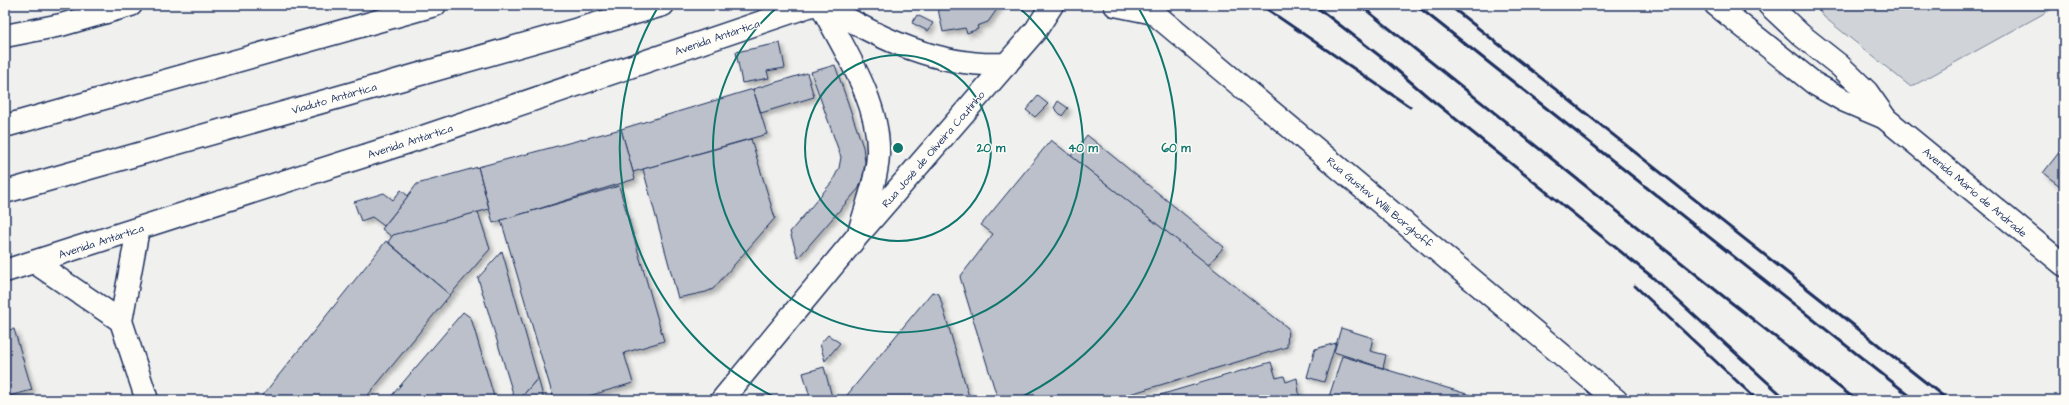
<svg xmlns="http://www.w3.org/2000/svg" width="2069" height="405" viewBox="0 0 2069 405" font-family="'Architects Daughter',sans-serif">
<defs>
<filter id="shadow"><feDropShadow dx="3.5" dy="3.5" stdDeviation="2" flood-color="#0004"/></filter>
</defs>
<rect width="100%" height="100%" fill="#f0f0ee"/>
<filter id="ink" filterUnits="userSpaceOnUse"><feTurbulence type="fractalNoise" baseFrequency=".025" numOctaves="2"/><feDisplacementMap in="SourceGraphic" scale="8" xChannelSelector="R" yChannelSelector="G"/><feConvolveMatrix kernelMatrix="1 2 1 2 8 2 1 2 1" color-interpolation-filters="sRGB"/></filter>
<g filter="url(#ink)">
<polygon fill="#d0d3d8" stroke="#76819b" points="1816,5 2059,5 1911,87 1824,17"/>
<g fill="#bbc0ca" stroke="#1b2f5e" filter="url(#shadow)">
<polygon points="950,5 1000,5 988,22 977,26 978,29 967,33 965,28 943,32 938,9"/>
<polygon points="917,15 933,23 928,31 912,23"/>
<polygon points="780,43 785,68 767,71 769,78 742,83 736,52"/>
<polygon points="835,65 863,147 865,162 863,176 859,188 798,258 790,232 832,182 839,168 841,157 811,72"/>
<polygon points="807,73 814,97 761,113 753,89"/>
<polygon points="753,89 767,134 633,172 621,129"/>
<polygon points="1038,96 1048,104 1035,117 1026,110"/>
<polygon points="1058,101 1068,108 1062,116 1054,108"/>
<polygon points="621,129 635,179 493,223 478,167"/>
<polygon points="1087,135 1224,247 1208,265 1071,156"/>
<polygon points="751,139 775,218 713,289 706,292 678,298 643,169"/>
<polygon points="1051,140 1288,328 1287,347 1110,400 998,400 960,277 993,234 981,225"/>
<polygon points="2064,146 2064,189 2043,173"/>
<polygon points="478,167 489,209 392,237 382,229 417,184"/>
<polygon points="619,186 664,341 624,353 633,383 575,400 554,400 501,220"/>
<polygon points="401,190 408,196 384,226 372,217 361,221 354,202 384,193 393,200"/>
<polygon points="478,212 490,249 450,295 388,242 393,235"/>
<polygon points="386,241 450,295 364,400 259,400"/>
<polygon points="502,251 538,378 519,400 515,400 478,278"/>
<polygon points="932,292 939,294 970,400 843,400"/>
<polygon points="463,312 471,318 495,400 388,400"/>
<polygon points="1341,328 1373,338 1370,351 1386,355 1383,368 1334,352"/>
<polygon points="14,329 32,390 5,397 5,331"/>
<polygon points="828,335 840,343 825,361 820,344"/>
<polygon points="1336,343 1324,382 1307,377 1315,349"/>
<polygon points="1342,356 1470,395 1476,400 1328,400"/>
<polygon points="1271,362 1276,378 1284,376 1286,382 1297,378 1300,400 1143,400"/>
<polygon points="824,367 832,397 811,400 803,373"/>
<polygon points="538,378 544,400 519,400"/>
</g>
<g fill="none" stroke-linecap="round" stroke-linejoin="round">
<g stroke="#1b2f5e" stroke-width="25">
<g id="minor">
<path d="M821,5C844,50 880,102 878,154C877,179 867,205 860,229"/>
<path d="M824,5C879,39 941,68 1007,64"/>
<polyline points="1115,5 1154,13"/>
<polyline points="1144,5 1616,400"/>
<polyline points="1716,5 1815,84 1845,101 1885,118"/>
<polyline points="1769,5 1801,35 1839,65 1867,92 1886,119 2064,265"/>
<polyline points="5,36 61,25 131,5"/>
<polyline points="138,229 121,321 147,400"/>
<polyline points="34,262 121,321"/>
<polyline points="5,271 408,142 812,5"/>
<polyline points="722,400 859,234 1036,30 1052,5"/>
</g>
</g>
<g stroke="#1b2f5e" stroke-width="25">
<g id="major">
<polyline points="5,126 435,5"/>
<polyline points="5,192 663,5"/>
</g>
</g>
<use href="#minor" stroke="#fdfcf7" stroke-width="22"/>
<use href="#major" stroke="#fdfcf7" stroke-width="22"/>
<g stroke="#1b2f5e" stroke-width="3">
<polyline points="1261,5 1410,107"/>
<polyline points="1314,5 1385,60 1427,96 1651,276 1787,400"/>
<polyline points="1360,5 1728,300 1856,400"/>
<polyline points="1416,5 1915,400"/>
<polyline points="1449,5 1948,400"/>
<polyline points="1635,286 1757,400"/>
</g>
</g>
</g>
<g fill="none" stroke="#0f766e" stroke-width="2">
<circle cx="898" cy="148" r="93"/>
<path d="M1016 5A185 185 0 1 1 780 5"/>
<path d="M781 400A278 278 0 0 1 658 7M1138 7A278 278 0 0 1 1015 400"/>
</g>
<g text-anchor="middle" stroke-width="3" stroke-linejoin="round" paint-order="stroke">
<g font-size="11" fill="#1b2f5e" stroke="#fdfcf7">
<text transform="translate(717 37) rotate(-19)" y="4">Avenida Antártica</text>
<text transform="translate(334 98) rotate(-16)" y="4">Viaduto Antártica</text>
<text transform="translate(410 141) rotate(-18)" y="4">Avenida Antártica</text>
<text transform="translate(933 149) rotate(-49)" y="4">Rua José de Oliveira Coutinho</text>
<text transform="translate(1975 192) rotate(40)" y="4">Avenida Mário de Andrade</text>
<text transform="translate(1380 202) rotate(40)" y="4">Rua Gustav Willi Borghoff</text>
<text transform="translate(101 241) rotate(-18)" y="4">Avenida Antártica</text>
</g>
</g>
<circle cx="898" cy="148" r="6" fill="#0f766e" stroke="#fdfcf7" stroke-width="2"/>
<g font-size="12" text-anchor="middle" font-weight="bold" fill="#0f766e" stroke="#fdfcf7" stroke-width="3" stroke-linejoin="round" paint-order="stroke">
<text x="991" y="152">20 m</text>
<text x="1083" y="152">40 m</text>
<text x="1176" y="152">60 m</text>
</g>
<rect width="2069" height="405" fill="none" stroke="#fdfcf7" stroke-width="20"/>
<rect x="10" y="10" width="2049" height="385" fill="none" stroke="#1b2f5e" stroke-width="1.5" filter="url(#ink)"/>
</svg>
